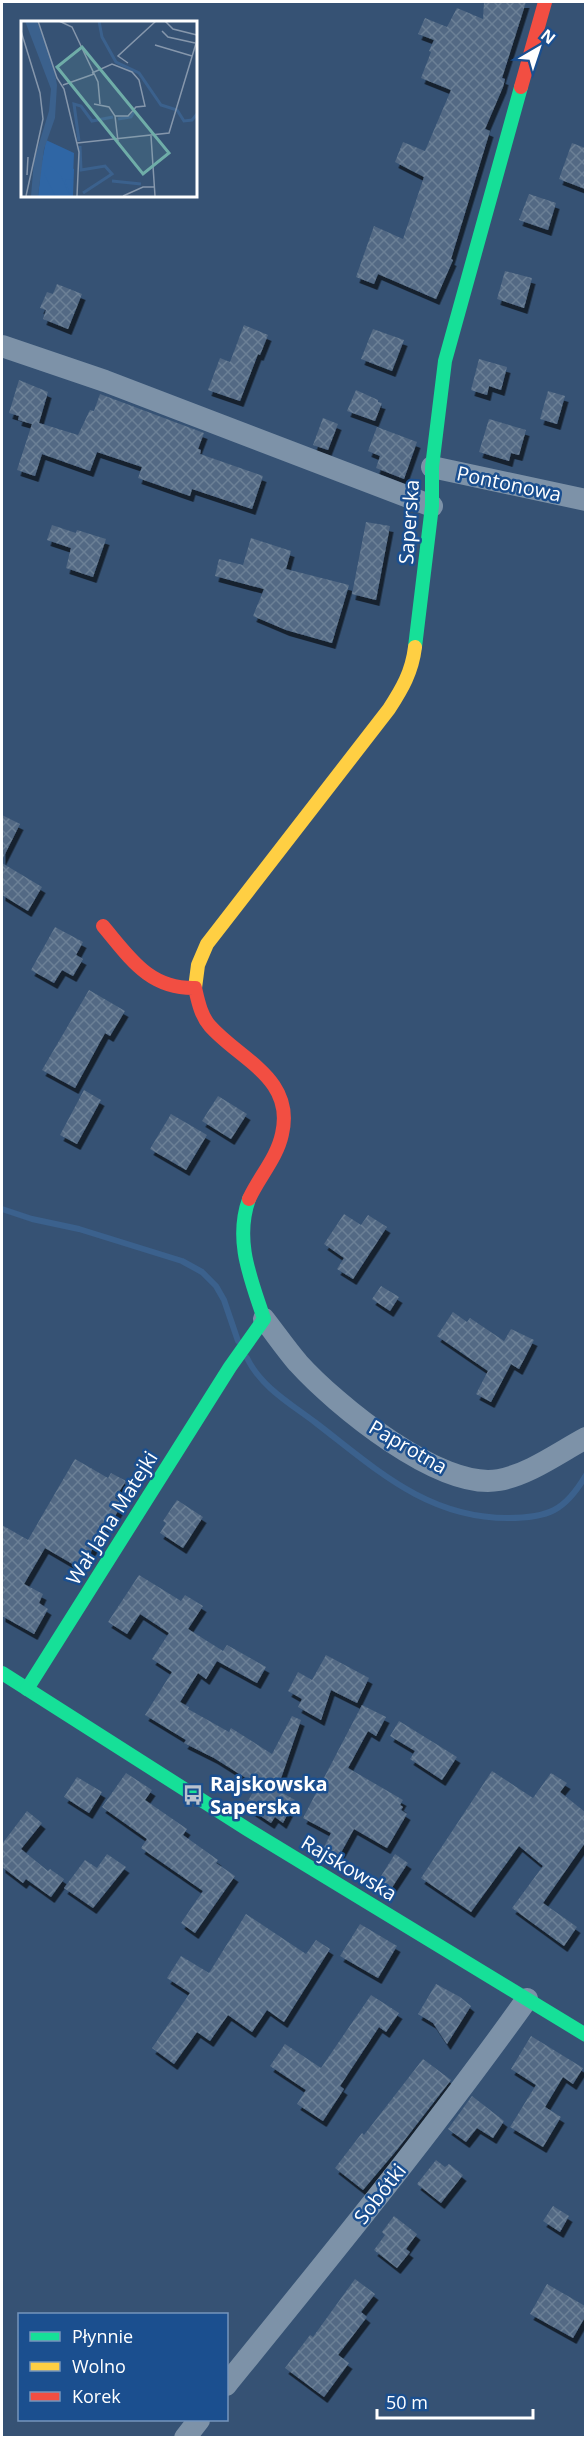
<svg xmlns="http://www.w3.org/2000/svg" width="587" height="2439" viewBox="0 0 587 2439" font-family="'Open Sans',sans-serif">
<defs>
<pattern id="building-cross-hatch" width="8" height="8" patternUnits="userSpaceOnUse" patternTransform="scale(1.5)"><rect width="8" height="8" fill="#526984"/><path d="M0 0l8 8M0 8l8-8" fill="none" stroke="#6c8096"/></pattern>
<filter id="shadow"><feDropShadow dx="3.5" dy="6" stdDeviation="0" flood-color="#0009"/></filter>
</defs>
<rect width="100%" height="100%" fill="#365274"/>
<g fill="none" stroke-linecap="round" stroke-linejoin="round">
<g stroke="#3b618d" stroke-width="6">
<polyline points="2,1209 32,1219 79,1229 182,1261 202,1272 216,1286 224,1300 238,1341"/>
<path d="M247,1358C261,1387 291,1404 316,1423C376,1469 427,1518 508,1518C548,1518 565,1511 586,1475"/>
</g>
</g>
<g fill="url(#building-cross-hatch)" filter="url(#shadow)">
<polygon points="484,2 526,2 502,78 505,79 503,87 485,129 490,131 451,259 453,260 436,299 378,274 374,284 356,277 374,226 403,239 424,177 395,162 403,142 425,151 451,90 421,78 431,52 429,51 434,40 418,34 425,18 447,27 457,8 483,19"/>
<polygon points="572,143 585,148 585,189 559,179"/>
<polygon points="529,194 556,203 548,230 519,220"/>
<polygon points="505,271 532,278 524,308 497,299"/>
<polygon points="57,284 82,294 68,329 43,319 46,310 40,308 47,292 53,294"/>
<polygon points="244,325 268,335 260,355 258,354 240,401 208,390 220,358 230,362"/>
<polygon points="373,329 404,340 392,371 361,359"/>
<polygon points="479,359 507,367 501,390 489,386 487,395 471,390"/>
<polygon points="19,380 48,392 39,423 78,435 90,410 94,411 100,394 204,433 198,449 201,450 200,454 263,476 252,509 192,489 190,496 138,478 142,467 97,452 90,471 42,454 35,476 17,470 32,424 18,420 19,416 9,413"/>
<polygon points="356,390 378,400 378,402 382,403 375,421 347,411"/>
<polygon points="548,391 565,396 557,424 540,419"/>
<polygon points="323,418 338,424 328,450 313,445"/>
<polygon points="489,419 526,430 519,455 511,453 509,461 479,452"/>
<polygon points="377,427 417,442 404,479 376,468 380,456 368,451"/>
<polygon points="366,522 390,526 376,600 352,594"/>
<polygon points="52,525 76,533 77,530 106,539 93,577 66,568 71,548 47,540"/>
<polygon points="251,538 291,551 286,569 349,585 332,643 286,630 253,616 264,589 215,576 219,559 243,565"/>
<polygon points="2,815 20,824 2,860"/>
<polygon points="2,863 42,887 28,911 2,895"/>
<polygon points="55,927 83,942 76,955 83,959 73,976 62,970 54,983 31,970"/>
<polygon points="89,990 125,1011 110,1036 105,1033 75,1088 42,1070"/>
<polygon points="84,1090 101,1100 77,1144 60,1135"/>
<polygon points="218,1096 247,1114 231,1139 202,1121"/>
<polygon points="171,1114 207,1135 186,1170 150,1149"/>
<polygon points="344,1214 361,1225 368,1215 387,1227 353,1279 337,1269 344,1258 324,1244"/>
<polygon points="381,1286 399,1297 390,1311 372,1299"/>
<polygon points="453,1312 467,1322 470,1318 504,1341 511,1329 534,1340 519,1369 511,1364 491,1402 476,1394 488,1371 437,1336"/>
<polygon points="75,1459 108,1478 111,1473 126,1481 115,1498 123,1503 115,1516 112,1515 81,1569 45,1548 24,1584 43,1594 39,1603 48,1609 34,1634 2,1616 2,1525 28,1540"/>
<polygon points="177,1500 203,1517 183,1548 160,1533 166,1523 163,1521"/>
<polygon points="139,1575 181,1601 185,1595 203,1606 188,1629 223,1651 227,1645 266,1667 257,1683 217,1661 206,1679 198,1673 180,1702 189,1707 188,1709 229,1732 231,1728 272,1754 292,1716 301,1720 277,1790 295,1800 283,1823 275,1817 271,1823 245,1806 257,1785 214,1758 184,1743 186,1740 145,1715 172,1672 152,1659 169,1633 140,1614 127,1634 108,1622"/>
<polygon points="326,1655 369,1678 357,1703 331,1690 321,1720 298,1707 302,1699 288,1691 298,1672 312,1680"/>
<polygon points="362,1705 386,1717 376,1736 368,1731 348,1768 403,1800 400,1805 403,1807 401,1810 407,1814 387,1848 354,1829 337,1860 322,1851 331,1833 303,1818"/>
<polygon points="399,1721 457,1757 442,1780 410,1759 415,1751 390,1736"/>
<polygon points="492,1771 533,1798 551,1773 567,1783 560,1792 585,1812 585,1843 543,1903 577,1927 564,1946 512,1908 543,1866 519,1846 471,1912 421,1878"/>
<polygon points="126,1773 152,1790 145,1800 187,1829 183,1835 218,1860 216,1863 235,1876 195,1933 181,1923 203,1891 141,1848 147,1839 102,1807"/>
<polygon points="77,1777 102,1792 89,1813 64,1797"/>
<polygon points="27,1811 42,1823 21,1849 48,1871 50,1869 64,1879 51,1897 26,1879 23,1883 2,1867 2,1844"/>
<polygon points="107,1854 126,1867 93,1908 64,1888 85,1860 97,1868"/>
<polygon points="395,1854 408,1863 389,1892 376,1884"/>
<polygon points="246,1914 306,1954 316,1940 330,1949 284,2022 267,2010 252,2032 228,2015 210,2041 197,2032 174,2064 152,2048 190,1993 167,1978 181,1956 209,1973"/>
<polygon points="360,1924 397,1946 378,1978 340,1956"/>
<polygon points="436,1984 460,1997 471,2006 447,2044 433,2023 418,2014"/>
<polygon points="371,1995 399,2013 386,2032 379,2027 340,2086 344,2089 323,2121 297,2104 306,2090 270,2066 285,2044 321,2068"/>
<polygon points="531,2036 583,2068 573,2084 563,2077 545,2107 561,2117 543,2147 510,2127 536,2085 511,2069"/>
<polygon points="423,2059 451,2080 396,2151 363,2190 335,2168 362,2133 364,2135"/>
<polygon points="472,2096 504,2121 493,2138 477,2128 466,2142 448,2129"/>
<polygon points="436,2160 445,2167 449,2164 463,2175 441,2203 417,2184"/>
<polygon points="553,2206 569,2216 560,2232 543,2221"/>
<polygon points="394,2216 417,2234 406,2249 410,2252 397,2268 374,2250 385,2235 382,2232"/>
<polygon points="355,2279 375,2294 361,2312 367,2317 338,2355 349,2363 324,2397 285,2368 310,2335 313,2337"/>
<polygon points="547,2284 585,2306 585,2317 573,2338 530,2314"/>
</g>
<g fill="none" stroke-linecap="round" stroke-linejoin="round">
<g stroke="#7d92a8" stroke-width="22">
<polyline points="2,346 105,381 432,506"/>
<polyline points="432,467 586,500"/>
<path d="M264,1319C275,1333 286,1349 298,1363C335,1404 440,1491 499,1480C530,1474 558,1453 586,1438"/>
<path d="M226,2385C329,2258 432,2132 527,1999"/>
<polyline points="185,2438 199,2420"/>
</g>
<g stroke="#16e098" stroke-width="14">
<polyline points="415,647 432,506 432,467 445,361 521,87"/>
<polyline points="2,1673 247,1829 586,2035"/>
<path d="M27,1689L230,1367L264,1319C251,1279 234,1241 249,1199"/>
</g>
<path stroke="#ffcf43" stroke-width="14" d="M195,988L198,965L207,944L389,709C402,689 412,672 415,647"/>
<g stroke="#f24e42" stroke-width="14">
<polyline points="521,87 545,2"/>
<path d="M103,926C130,958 149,989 195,988C198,1001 201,1016 210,1026C240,1060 295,1078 282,1134C277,1158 259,1177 249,1199"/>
</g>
</g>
<defs>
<g id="bus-bare" transform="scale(1.62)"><path d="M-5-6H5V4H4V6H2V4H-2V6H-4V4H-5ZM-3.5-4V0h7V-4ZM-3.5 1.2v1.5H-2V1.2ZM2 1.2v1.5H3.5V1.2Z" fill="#b9c2ce" stroke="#1b4f8f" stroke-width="2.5" paint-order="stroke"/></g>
</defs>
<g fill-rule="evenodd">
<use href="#bus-bare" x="193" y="1795"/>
</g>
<g text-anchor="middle" stroke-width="5" stroke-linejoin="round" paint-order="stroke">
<g font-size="20" fill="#fff" stroke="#1b4f8f">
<text transform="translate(509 484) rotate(12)" y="7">Pontonowa</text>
<text transform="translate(409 522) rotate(-86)" y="7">Saperska</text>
<text transform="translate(408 1447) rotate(30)" y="7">Paprotna</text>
<text transform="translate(112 1518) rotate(-58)" y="7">Wał Jana Matejki</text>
<text transform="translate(349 1868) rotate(31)" y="7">Rajskowska</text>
<text transform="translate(380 2194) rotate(-52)" y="7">Sobótki</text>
</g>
<g font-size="20" font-weight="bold" fill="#fff" stroke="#1b4f8f" text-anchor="start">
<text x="210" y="1791">Rajskowska<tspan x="210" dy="23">Saperska</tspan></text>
</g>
</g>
<g transform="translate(21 21)">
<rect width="176" height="176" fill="#365274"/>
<path d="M21,139L53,148L52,175H17Z" fill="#2f66a5"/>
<path d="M25,119L53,132L52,158L44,159L50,175L30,145L23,152L26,157H18Z" fill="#2f66a5"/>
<path d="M30,145L40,155L49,175H34L23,152Z" fill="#2f66a5"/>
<path d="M4,0H16L32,42L36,64L34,97L23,128L17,175H10L13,139L28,90L30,68Z" fill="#3b618d"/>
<path fill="none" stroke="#3b618d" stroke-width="3" d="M78,0L81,16L95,41L118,52L140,84L156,89L163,100L171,99L176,93M97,98L110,96L114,89M58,120L53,83L60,85L71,100L92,96M59,125L60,149L84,145L91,153L62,172M91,160L120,163"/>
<path fill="none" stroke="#8697ac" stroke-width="1.5" d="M17,0L36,57L43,68L58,131L56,175M38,0L51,6L77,61L79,83M144,0L152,8L176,14M0,10L19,72L22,98L5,175M141,10L147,16L174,22M134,24L171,35M107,42L97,35L135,0M71,52L91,43L111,51L118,59L124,85L115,86L107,95H94M42,64L73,53M73,83L88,86L94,95L97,120M130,115L134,175M56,122L148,112L176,19M6,154L7,136M102,175L122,166H134"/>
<path fill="#6fada8" fill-opacity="0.15" stroke="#6fada8" stroke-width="3" d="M61,26L148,132L122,153L36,46Z"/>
<rect width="176" height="176" fill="none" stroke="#fff" stroke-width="3"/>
</g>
<rect width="587" height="2439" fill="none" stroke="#ffffff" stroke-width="6"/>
<rect x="18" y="2313" width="210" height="108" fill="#1b4f8f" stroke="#7695bc" stroke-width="1.5"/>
<rect x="30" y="2332" width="30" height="9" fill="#16e098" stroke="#7695bc" stroke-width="1.5"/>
<text x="72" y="2343" font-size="18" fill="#ffffff">Płynnie</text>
<rect x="30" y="2362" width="30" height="9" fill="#ffcf43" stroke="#7695bc" stroke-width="1.5"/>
<text x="72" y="2373" font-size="18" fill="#ffffff">Wolno</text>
<rect x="30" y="2392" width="30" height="9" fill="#f24e42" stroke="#7695bc" stroke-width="1.5"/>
<text x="72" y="2403" font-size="18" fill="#ffffff">Korek</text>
<g transform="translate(539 48) rotate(39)" stroke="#1b4f8f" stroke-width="4.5" paint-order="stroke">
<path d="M0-4.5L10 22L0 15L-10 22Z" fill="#ffffff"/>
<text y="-9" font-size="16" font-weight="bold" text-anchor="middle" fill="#ffffff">N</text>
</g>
<path d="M377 2409v9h156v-9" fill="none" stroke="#ffffff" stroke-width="3"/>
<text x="386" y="2409" font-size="18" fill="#ffffff" stroke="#1b4f8f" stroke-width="4.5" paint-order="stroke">50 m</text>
</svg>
